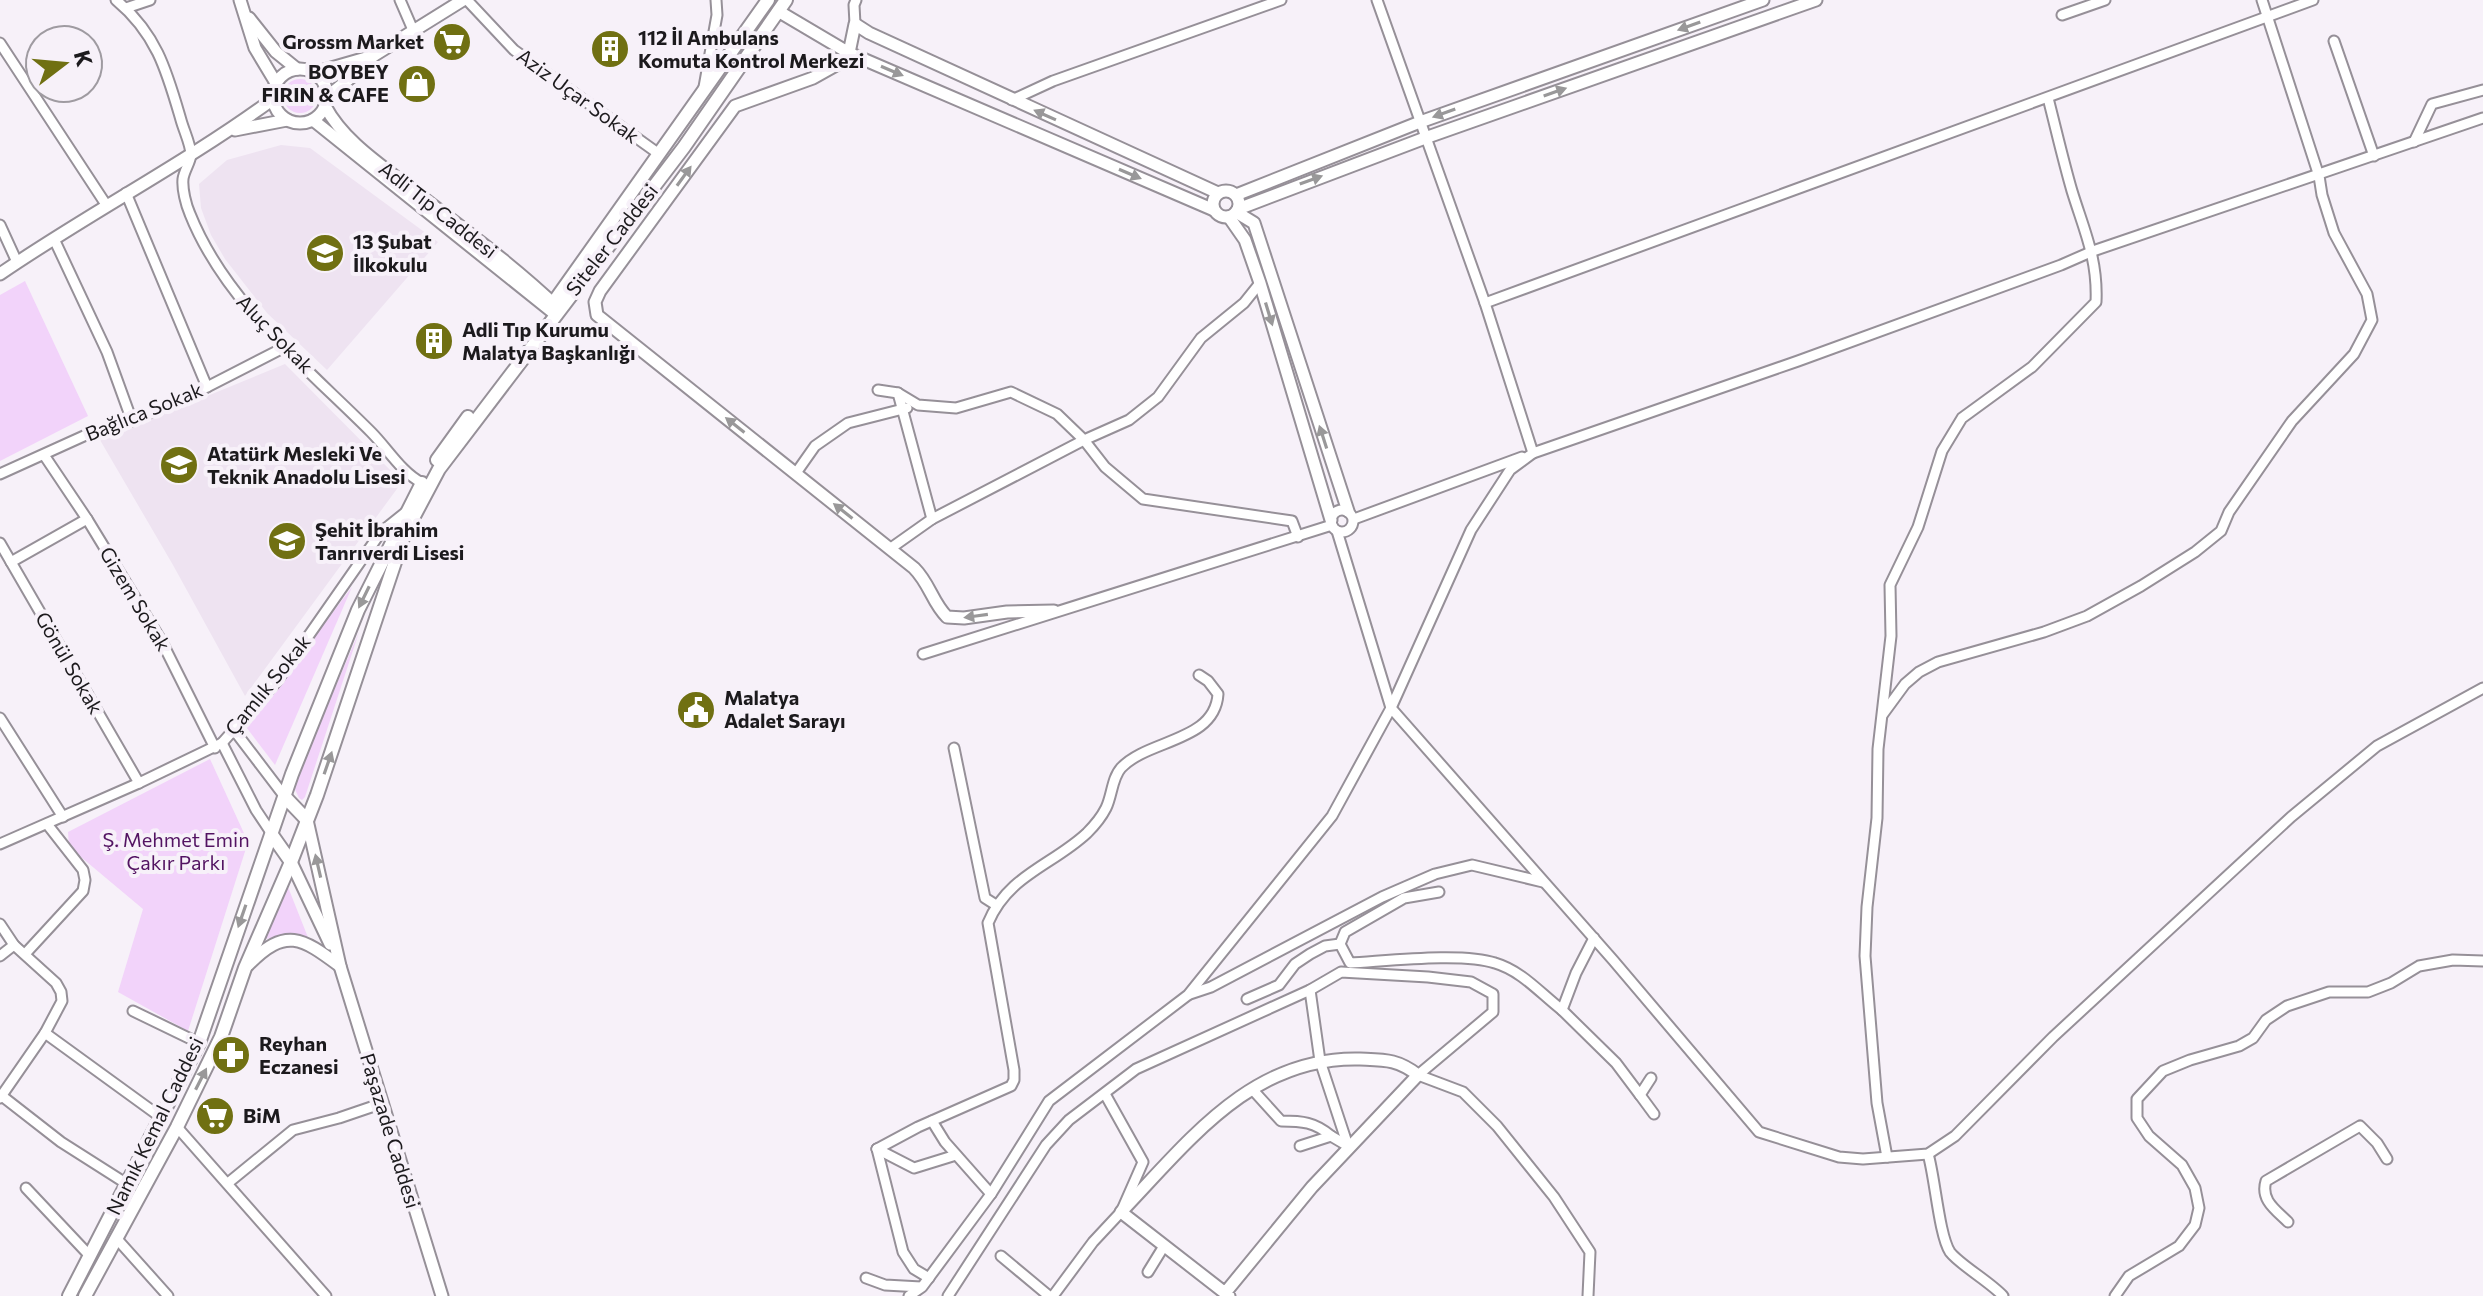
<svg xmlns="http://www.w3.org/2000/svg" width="2483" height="1296" viewBox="0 0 2483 1296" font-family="Commissioner,sans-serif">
<rect width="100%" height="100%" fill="#f7f1f9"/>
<g fill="#eee3f1">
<polygon points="281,145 310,148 438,242 327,370 267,313 225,259 211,235 201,208 199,184 227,160"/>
<polygon points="285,364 402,482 245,696 173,565 100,440"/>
</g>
<g fill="#f2d3fa">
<circle cx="300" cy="96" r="17"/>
<polygon points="25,281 88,416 0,461 0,295"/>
<polygon points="352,587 275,765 246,727"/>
<polygon points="359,632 305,797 302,800 299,798 293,785"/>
<polygon points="210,759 248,842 188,1031 118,992 143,909 69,847 68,832"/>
<polygon points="288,887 309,940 287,935 265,939"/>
</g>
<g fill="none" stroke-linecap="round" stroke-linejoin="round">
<g stroke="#969098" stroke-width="13">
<g id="minor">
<path d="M116,0C157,34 167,72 181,120C184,131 191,145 191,155C190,163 184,171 183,179C182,189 186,205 190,214C225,302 306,367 371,432C388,449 401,472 422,483"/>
<polyline points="400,0 413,30"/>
<polyline points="467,0 514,50 659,154"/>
<polyline points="1377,0 1485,303 1533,453 1798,361 2061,265 2093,251 2483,118"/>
<polyline points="126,8 150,0"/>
<polyline points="2062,15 2105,0"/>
<polyline points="855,24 854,5 856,0"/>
<polyline points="2334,41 2374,156"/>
<polyline points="0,43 107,206"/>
<polyline points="704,87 717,15 716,0"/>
<polyline points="1012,100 1053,81 1281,0"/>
<polyline points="2414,142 2432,104 2483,90"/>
<polyline points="126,193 207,387"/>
<polyline points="0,225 17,262"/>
<polyline points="54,239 107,352 132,421"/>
<polyline points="1485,303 2313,0"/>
<polyline points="878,390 898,393 918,405 956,408 1011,392 1057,414 1084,440 1129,420 1158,397 1201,338 1244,303 1260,283"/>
<polyline points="44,455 87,519 162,642 215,748"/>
<polyline points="796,473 815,446 848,423 907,408"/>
<polyline points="0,474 86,435 132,421 207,387 285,347"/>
<circle cx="1342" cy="521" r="11"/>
<polyline points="932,519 1084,440 1105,467 1143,499 1292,521 1298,537"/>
<polyline points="1354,519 1522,457"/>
<polyline points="1337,531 1391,708 1613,960 1759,1132 1839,1157 1863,1159 1928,1154 1955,1136 2053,1037 2291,817 2377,746 2483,688"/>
<polyline points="0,543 139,783"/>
<polyline points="891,548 932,519 898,393"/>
<polyline points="11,562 87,519"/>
<polyline points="923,654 1332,525"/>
<polyline points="1883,714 1905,684 1919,672 1938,662 2044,632 2087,616 2141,586 2195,552 2221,531 2229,512 2292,421 2354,354 2372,320 2367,294 2334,233 2322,195 2319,176 2262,0"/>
<polyline points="0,718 63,817"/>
<polyline points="234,730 285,797"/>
<polyline points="222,743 256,810 272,834"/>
<polyline points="954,748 985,898 996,905"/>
<polyline points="0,844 139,783 222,743 277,681 381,532 406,512"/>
<path d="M1439,892L1404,898L1345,932L1340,944L1350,963C1387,961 1463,952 1495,963C1522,971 1540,993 1562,1010L1576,973L1594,938"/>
<polyline points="0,924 14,945 56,983 61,992 62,1001 45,1033 0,1098"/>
<polyline points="25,954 83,891 85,880 83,870 47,824"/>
<polyline points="0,956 14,945"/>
<polyline points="1310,990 1341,972 1428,977 1471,982 1493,994 1493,1012 1418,1075"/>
<polyline points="1190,994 1211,987 1382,897 1435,874 1472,865 1543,882"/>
<polyline points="1247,999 1279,985 1295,964 1310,954 1325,946 1340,944"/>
<polyline points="1562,1010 1616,1063 1640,1095 1651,1078"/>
<polyline points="133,1011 199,1043"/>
<polyline points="45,1033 162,1118"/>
<polyline points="1418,1075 1463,1092 1497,1126 1554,1197 1590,1252 1588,1296"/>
<path d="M1252,1089L1281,1121C1302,1121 1315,1122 1331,1136"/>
<polyline points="1640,1095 1654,1114"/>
<polyline points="2,1096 61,1142 127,1184"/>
<polyline points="932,1121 945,1142 991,1194"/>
<polyline points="177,1127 326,1296"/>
<polyline points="1300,1146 1331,1136 1348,1146"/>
<path d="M877,1149L918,1127L1011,1086L1014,1080V1070L988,923C1008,875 1053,865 1087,833C1093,827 1102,816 1106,808C1112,796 1112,778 1121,768C1148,739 1215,742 1218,694L1208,681L1199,675"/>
<polyline points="877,1149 903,1252 914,1269 929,1278"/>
<polyline points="877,1149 914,1168 956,1155"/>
<path d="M1928,1154C1935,1177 1939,1235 1950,1252C1960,1265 1989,1281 2003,1296"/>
<path d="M1887,1157L1877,1103L1865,956L1867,907L1877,818L1878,749L1891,636L1890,585L1918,527L1942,451L1962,418L2032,367L2096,302C2098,259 2084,230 2072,191C2063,160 2056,129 2048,98"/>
<polyline points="228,1183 293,1130 339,1118 383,1103"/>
<polyline points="26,1188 89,1255"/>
<path d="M2288,1222C2276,1210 2260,1200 2266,1181L2360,1126L2377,1143L2387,1159"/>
<polyline points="117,1239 168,1296"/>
<polyline points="1001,1256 1049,1296"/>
<polyline points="1148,1272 1164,1246"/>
<polyline points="866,1278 885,1285 921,1287"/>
<polyline points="909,1296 922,1287 991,1194 1049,1101 1188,995 1332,816 1391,708 1471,530 1510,470 1533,453"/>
<polyline points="948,1296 1046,1145 1069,1120 1136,1069 1310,990 1320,1061 1348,1146"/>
<polyline points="1053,1296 1093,1242 1121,1212 1143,1162 1105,1094"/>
<polyline points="2115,1296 2129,1276 2179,1246 2195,1225 2199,1208 2195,1188 2182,1165 2149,1136 2137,1118 2137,1099 2163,1071 2190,1060 2239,1046 2253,1038 2266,1020 2287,1006 2329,992 2368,992 2391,983 2419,966 2453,960 2483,961"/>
</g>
</g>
<g stroke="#969098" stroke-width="15">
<g id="tertiary">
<polyline points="240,0 255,48 276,83"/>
<polyline points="778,11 849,53 855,24 869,33 1218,193"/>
<polyline points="249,18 276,52 297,69"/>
<circle cx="300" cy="96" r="27"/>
<polyline points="314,73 373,56 463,0"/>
<polyline points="327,97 360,70 373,56"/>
<path d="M325,106C343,140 378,163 409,187C459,226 512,264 558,308"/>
<polyline points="313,120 555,314"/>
<polyline points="235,130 287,120"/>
<circle cx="1226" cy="204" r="13"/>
<polyline points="1236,195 1420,122 1763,0"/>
<polyline points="1238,209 1425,138 1816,0"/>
<polyline points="1236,212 1254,223 1348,511"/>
<polyline points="1229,217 1245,240 1260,283 1331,520"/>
<path d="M0,274C89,213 186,163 273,99"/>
<path d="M1054,611L1007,612L964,618L947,617C932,602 930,584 914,568L597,315L595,302L600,291L735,106L813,78L838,64L849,53L1214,210"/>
<polyline points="307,820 340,966 442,1296"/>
<polyline points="291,862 330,944"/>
<path d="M248,965C286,926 302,938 340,966"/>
<path d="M1225,1293L1312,1187L1418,1075C1397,1059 1385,1060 1360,1059C1252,1056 1189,1141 1121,1212L1229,1296"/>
</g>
</g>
<g stroke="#969098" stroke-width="16">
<g id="secondary">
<polyline points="551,306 768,0"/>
<polyline points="437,460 468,417"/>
<polyline points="285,797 307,820"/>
<polyline points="272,835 291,862"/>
<polyline points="69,1296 199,1043 292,774 358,610 422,483"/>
<polyline points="85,1296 177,1127 221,1037 245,968 291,862 317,795 404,535 439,469 684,147 786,0"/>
</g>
</g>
<use href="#minor" stroke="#fff" stroke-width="9"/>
<use href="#tertiary" stroke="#fff" stroke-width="11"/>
<use href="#secondary" stroke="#fff" stroke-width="12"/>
</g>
<defs><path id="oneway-solid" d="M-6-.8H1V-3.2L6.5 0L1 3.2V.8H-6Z" transform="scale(2)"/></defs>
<g fill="#999899">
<use href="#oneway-solid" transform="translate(1689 26) rotate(160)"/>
<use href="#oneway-solid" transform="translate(892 71) rotate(23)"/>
<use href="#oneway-solid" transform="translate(1555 92) rotate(-19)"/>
<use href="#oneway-solid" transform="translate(1444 113) rotate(160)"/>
<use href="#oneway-solid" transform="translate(1045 115) rotate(-156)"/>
<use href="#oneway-solid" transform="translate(1130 174) rotate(23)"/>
<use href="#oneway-solid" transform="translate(684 176) rotate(-54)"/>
<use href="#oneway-solid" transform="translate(1311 180) rotate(-20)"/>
<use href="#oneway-solid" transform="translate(1269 314) rotate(73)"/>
<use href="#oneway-solid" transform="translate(735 425) rotate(-142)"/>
<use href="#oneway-solid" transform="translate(1323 437) rotate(-108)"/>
<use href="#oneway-solid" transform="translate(843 511) rotate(-142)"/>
<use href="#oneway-solid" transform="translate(364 597) rotate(116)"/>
<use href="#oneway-solid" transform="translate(976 616) rotate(172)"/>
<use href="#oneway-solid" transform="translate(328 763) rotate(-71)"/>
<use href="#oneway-solid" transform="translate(318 866) rotate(-103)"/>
<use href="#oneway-solid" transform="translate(242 916) rotate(109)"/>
<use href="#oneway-solid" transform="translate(201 1079) rotate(-63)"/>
</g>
<defs>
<g id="supermarket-disc" transform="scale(2)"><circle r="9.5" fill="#707012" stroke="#f7f1f9"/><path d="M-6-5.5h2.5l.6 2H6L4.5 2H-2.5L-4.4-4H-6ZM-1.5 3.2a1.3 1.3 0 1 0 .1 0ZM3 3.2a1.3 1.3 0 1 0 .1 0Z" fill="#fff"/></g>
<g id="building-disc" transform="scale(2)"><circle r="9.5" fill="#707012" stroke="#f7f1f9"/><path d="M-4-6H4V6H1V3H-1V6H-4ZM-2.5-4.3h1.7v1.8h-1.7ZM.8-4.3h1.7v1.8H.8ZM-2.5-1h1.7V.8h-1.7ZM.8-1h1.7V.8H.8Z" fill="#fff"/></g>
<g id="shop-disc" transform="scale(2)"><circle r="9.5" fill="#707012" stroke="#f7f1f9"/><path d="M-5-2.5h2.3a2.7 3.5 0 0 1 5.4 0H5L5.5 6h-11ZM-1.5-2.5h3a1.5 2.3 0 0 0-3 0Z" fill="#fff"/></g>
<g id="school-disc" transform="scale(2)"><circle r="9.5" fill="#707012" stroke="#f7f1f9"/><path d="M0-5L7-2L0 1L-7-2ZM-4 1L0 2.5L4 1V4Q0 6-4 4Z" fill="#fff"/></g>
<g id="civic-disc" transform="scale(2)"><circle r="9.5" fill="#707012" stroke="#f7f1f9"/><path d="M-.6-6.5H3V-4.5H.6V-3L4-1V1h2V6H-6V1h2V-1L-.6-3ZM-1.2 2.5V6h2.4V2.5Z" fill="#fff"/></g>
<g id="pharmacy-disc" transform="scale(2)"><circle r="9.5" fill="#707012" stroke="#f7f1f9"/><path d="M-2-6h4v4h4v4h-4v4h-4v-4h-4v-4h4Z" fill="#fff"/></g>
</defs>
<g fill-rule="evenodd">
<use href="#supermarket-disc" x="452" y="42"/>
<use href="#building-disc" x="610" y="49"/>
<use href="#shop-disc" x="417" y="84"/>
<use href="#school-disc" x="325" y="253"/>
<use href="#building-disc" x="434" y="341"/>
<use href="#school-disc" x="179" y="465"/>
<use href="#school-disc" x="287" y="541"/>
<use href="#civic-disc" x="696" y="710"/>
<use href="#pharmacy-disc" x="231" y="1055"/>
<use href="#supermarket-disc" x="215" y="1116"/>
</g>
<g text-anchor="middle" stroke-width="8" stroke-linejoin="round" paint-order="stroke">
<g font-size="20" font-weight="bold" fill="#1c1a1d" stroke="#f7f1f9" text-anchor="start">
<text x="638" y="45">112 İl Ambulans<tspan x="638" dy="23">Komuta Kontrol Merkezi</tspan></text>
<text x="424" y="49" text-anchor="end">Grossm Market</text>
<text x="389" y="79" text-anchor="end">BOYBEY<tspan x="389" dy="23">FIRIN &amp; CAFE</tspan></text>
<text x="353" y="249">13 Şubat<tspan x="353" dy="23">İlkokulu</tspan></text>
<text x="462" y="337">Adli Tıp Kurumu<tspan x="462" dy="23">Malatya Başkanlığı</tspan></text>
<text x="207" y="461">Atatürk Mesleki Ve<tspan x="207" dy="23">Teknik Anadolu Lisesi</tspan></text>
<text x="315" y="537">Şehit İbrahim<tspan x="315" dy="23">Tanrıverdi Lisesi</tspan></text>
<text x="724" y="705">Malatya<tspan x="724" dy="23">Adalet Sarayı</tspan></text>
<text x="259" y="1051">Reyhan<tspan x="259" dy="23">Eczanesi</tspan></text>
<text x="243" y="1123">BiM</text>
</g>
<g font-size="20" fill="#1c1a1d" stroke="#f7f1f9">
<text transform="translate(578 96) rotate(36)" y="7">Aziz Uçar Sokak</text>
<text transform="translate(438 210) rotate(38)" y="7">Adli Tıp Caddesi</text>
<text transform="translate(612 240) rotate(-52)" y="7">Siteler Caddesi</text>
<text transform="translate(275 334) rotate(46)" y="7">Aluç Sokak</text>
<text transform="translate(144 412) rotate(-22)" y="7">Bağlıca Sokak</text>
<text transform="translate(135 599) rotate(59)" y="7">Gizem Sokak</text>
<text transform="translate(69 663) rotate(60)" y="7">Gönül Sokak</text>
<text transform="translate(268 685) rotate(-51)" y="7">Çamlık Sokak</text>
<text transform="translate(155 1126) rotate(-64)" y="7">Namık Kemal Caddesi</text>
<text transform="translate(390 1131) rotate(73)" y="7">Paşazade Caddesi</text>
</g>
<g font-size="20" fill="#531462" stroke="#f7f1f9">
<text x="176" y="847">Ş. Mehmet Emin<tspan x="176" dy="23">Çakır Parkı</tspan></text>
</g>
</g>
<g transform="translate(64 64) rotate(74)"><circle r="38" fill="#f7f1f9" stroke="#9f9ba1" stroke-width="2"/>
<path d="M0-6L14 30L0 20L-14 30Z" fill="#707012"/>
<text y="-12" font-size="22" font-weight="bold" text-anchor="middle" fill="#1c1a1d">K</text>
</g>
</svg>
